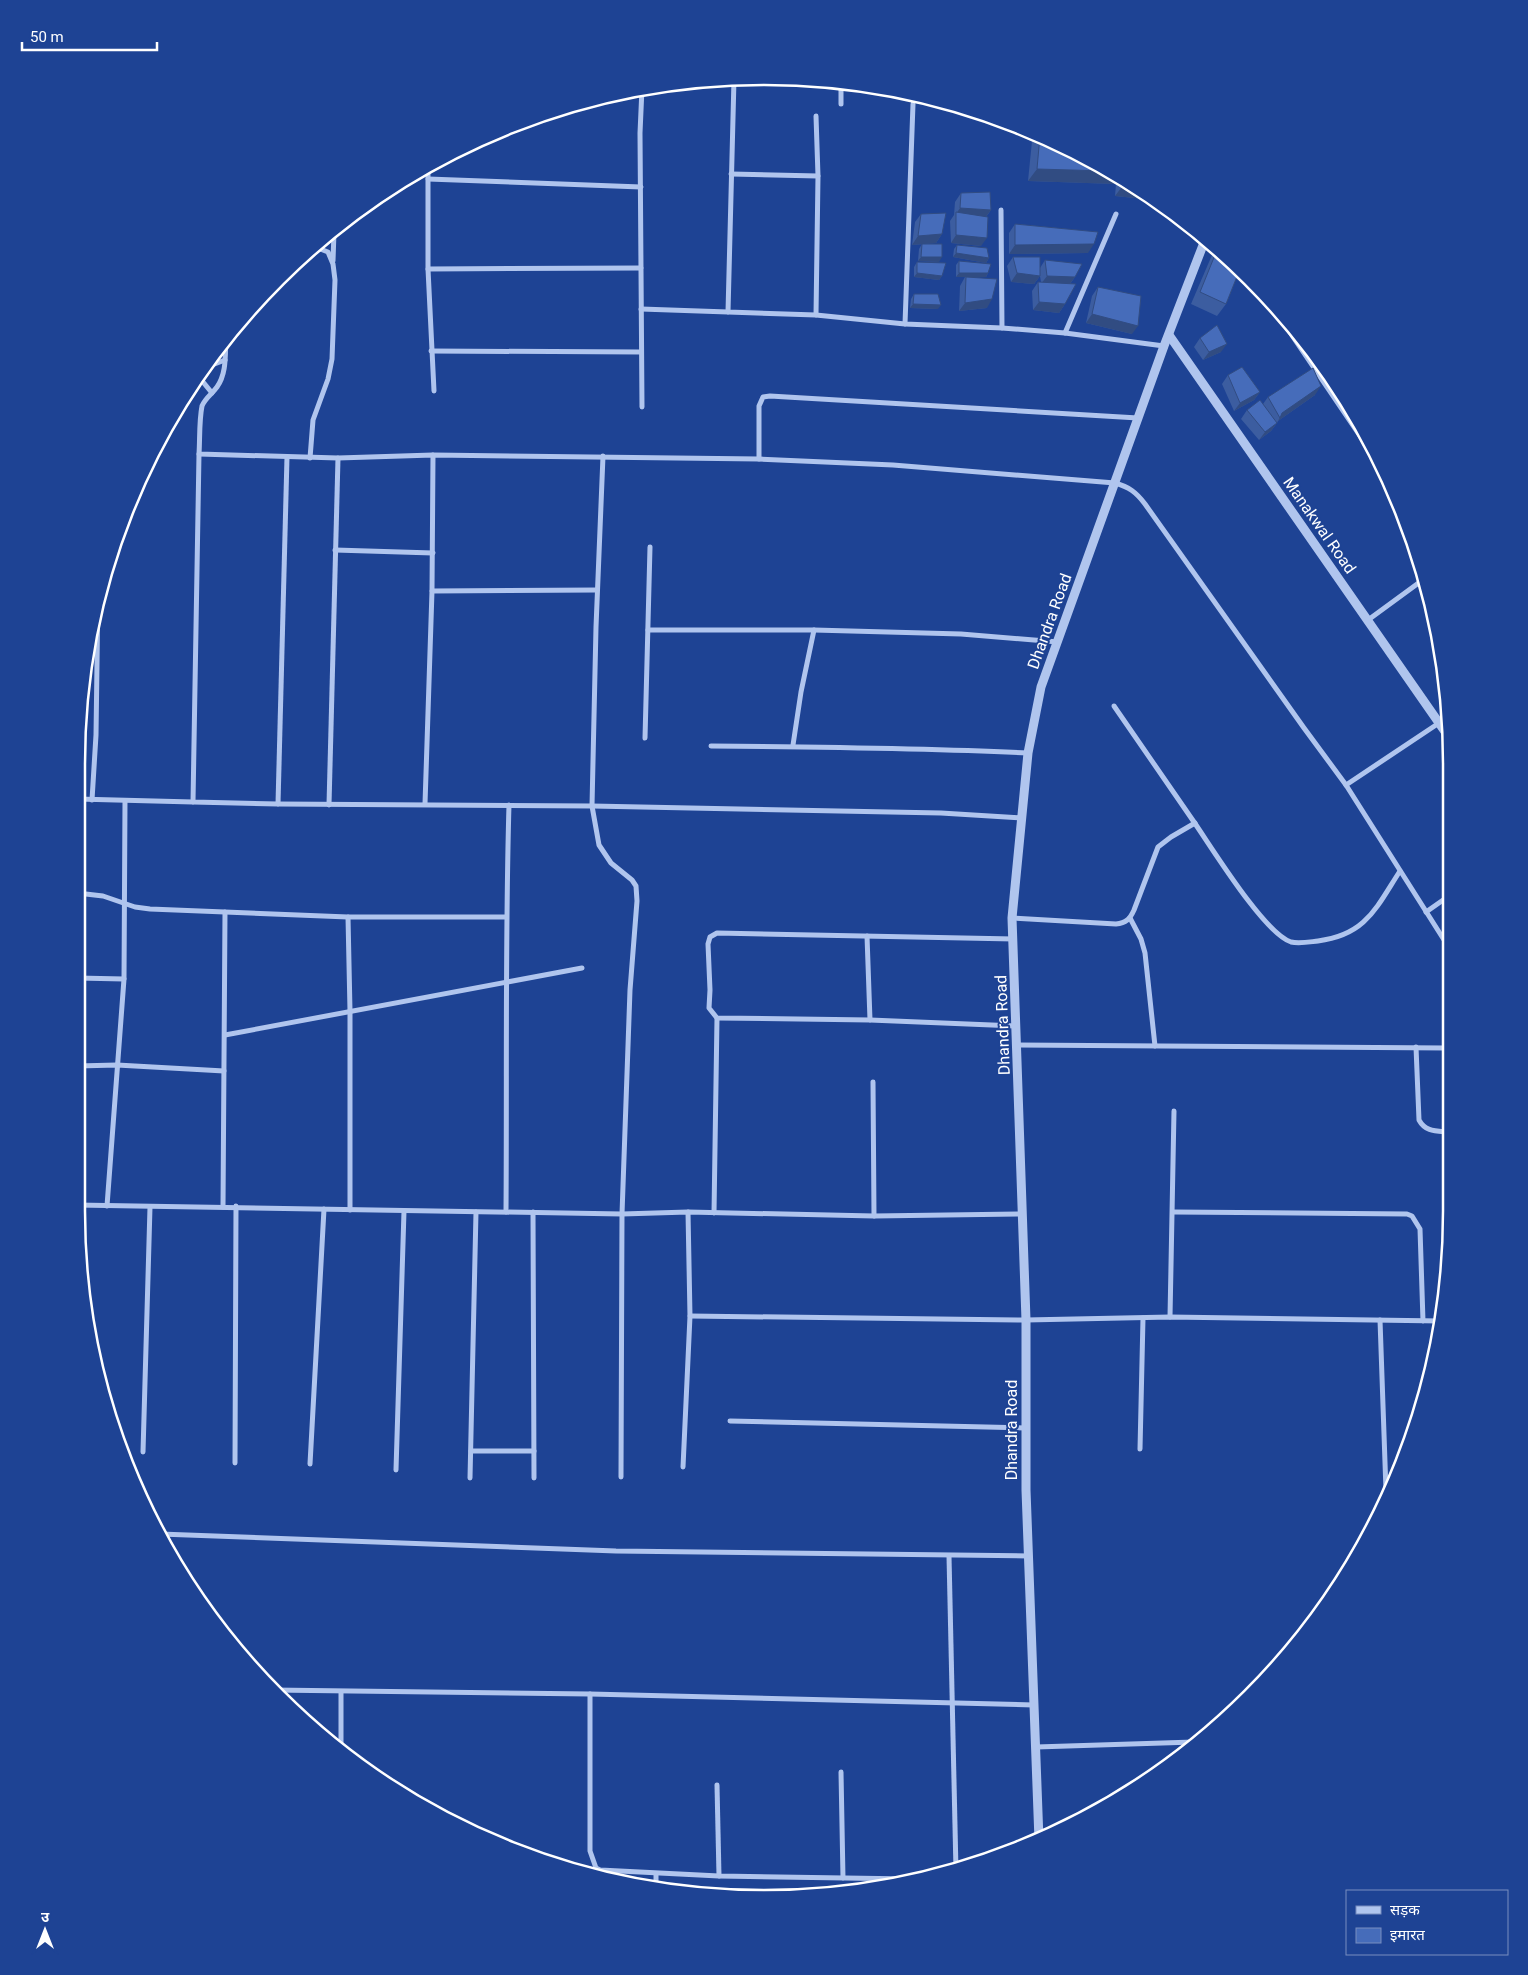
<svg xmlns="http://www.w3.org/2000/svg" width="1528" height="1975" viewBox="0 0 1528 1975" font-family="Roboto,'Noto Sans Devanagari',sans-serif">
<rect width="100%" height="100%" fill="#1e4394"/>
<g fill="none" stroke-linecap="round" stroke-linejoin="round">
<g stroke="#b0c5ee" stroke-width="5">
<polyline points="734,79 728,312 816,315 905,324 1002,328 1065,333 1164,346"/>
<polyline points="841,104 841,84"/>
<polyline points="816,116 818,176 816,315"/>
<polyline points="428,168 428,269"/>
<polyline points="731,174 818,176"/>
<polyline points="428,179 641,187"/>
<polyline points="1001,210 1002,328"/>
<polyline points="333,261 334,232"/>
<polyline points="1264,294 1367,446"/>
<polyline points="641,309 728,312"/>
<polyline points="905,324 913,104"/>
<polyline points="1065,333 1116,214"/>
<path d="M226,337C225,354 227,373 217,387C212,394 205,398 202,406C199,421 200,439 199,454L338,458L433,455L759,459L893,465L1115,483C1129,487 1136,492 1145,504L1304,728L1346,785L1446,943"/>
<polyline points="431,351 641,352"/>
<polyline points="204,368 225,360"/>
<polyline points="199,377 212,393"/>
<polyline points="434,391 428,269 641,268"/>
<polyline points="642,407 640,133 642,88"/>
<polyline points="199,454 193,802 278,804 592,806 941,813 1022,818"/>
<polyline points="603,456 596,627 592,806 599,845 611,863 632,880 636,886 637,901 630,990 622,1214 621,1477"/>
<polyline points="310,458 313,420 328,379 332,359 335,280 333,264 328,252 315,247"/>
<polyline points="759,459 759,406 763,397 770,396 1138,418"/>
<polyline points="335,550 433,553"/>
<polyline points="432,591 597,590"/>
<polyline points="1368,620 1424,579"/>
<polyline points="648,630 814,630 961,634 1058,642"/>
<path d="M1114,706C1141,745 1168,784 1194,822C1212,848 1264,933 1291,942C1299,944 1309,942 1318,941C1366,935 1376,908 1400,871"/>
<polyline points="645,738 650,547"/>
<polyline points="793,745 801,692 814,630"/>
<path d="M711,746C817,747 923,748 1028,753"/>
<polyline points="1346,785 1439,723"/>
<polyline points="77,799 193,802"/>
<polyline points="92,800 96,735 98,593"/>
<polyline points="278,804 287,457"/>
<polyline points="425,804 432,591 433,455"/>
<polyline points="329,805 338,458"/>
<polyline points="77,893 103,896 135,907 150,909 348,917 506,917"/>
<polyline points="1426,912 1446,898"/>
<polyline points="348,917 350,1011 350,1210"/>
<path d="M1012,918L1116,924C1126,923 1130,919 1134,910L1158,847L1171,837L1195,823"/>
<polyline points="1130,918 1141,939 1145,953 1155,1046"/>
<polyline points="867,936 870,1020"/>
<polyline points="1014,939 717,933 710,937 708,944 710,990 709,1008 717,1018 870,1020 1016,1026"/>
<polyline points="77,978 124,979"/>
<polyline points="225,1035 582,968"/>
<polyline points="1017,1045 1446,1048"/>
<path d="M1416,1047L1419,1120C1425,1131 1434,1131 1446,1132"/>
<polyline points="77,1066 117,1065 224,1071"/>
<polyline points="873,1082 874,1216"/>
<polyline points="76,1205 622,1214 688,1212 874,1216 1022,1214"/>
<polyline points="107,1206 124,979 125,801"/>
<polyline points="223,1207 225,912"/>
<path d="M506,1212C507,1076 505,940 509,805"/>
<polyline points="533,1212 534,1478"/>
<polyline points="1173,1212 1407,1214 1412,1216 1420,1229 1423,1321"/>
<polyline points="714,1213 717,1018"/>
<polyline points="690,1316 1026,1320 1170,1317 1441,1321"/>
<polyline points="1170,1317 1174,1111"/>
<polyline points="1380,1320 1386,1491"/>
<polyline points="730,1421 1027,1428"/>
<polyline points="1140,1449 1143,1318"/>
<polyline points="471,1451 534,1451"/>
<polyline points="143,1452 150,1207"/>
<polyline points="235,1463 236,1206"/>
<polyline points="310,1464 324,1209"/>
<polyline points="683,1467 690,1316 688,1212"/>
<polyline points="396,1470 404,1211"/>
<polyline points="470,1478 476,1212"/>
<polyline points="160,1534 616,1551 1029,1556"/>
<polyline points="949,1556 956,1871"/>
<polyline points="272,1690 590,1694 1034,1705"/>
<polyline points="590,1694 590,1851 596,1868 600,1870 719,1876 912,1879"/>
<polyline points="341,1746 341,1692"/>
<polyline points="1036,1747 1194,1742"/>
<polyline points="841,1772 843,1878"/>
<polyline points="717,1785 719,1876"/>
<polyline points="656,1874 656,1884"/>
</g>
<g stroke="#b0c5ee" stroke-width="9">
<polyline points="1169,335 1446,733"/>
<polyline points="1039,1840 1026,1490 1026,1320 1012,918 1028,753 1041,687 1164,346 1205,240"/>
</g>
</g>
<g fill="#3c5da0">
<polygon points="1037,134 1146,192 1154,200 1115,196 1116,184 1028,181 1032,141"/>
<polygon points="961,193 991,210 986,217 981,246 951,243 950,221 954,215 955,202"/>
<polygon points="921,214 942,234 936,243 912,245 915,222"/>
<polygon points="1015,224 1088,253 1009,254 1009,233"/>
<polygon points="922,244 939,262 918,261 919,249"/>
<polygon points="957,245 989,258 986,263 953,257 954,249"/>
<polygon points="1215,248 1240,269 1226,304 1217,316 1191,304"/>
<polygon points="1013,257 1040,268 1045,260 1075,277 1070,284 1065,304 1059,313 1033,310 1032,291 1038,282 1041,282 1040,276 1034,284 1011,282 1007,266"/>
<polygon points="959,261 988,273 986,277 973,277 987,308 959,311 960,286 965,277 956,277 956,265"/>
<polygon points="917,262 942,276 939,280 914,277 914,267"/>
<polygon points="1098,287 1132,334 1086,323 1092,296"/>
<polygon points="914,294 938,309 910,308 911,299"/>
<polygon points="1200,338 1221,352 1203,360 1194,347"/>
<polygon points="1228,375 1260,392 1254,400 1234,411 1222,384"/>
<polygon points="1315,395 1278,421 1277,423 1271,431 1259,440 1241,419 1247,410 1263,404 1268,397"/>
</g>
<g fill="#314c82">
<polygon points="695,83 692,88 657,87 658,87"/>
<polygon points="1037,169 1106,171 1120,178 1116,184 1028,181"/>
<polygon points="1124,184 1132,185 1146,192 1154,199 1154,200 1115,196"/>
<polygon points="960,208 991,210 985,218 956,214"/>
<polygon points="942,234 936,243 912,245 918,236"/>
<polygon points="956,235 987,238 981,246 951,243"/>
<polygon points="1094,244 1088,253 1009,254 1015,245"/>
<polygon points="956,253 989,258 986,263 953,257"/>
<polygon points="921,257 942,257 939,262 918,261"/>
<polygon points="917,273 942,276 939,280 914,277"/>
<polygon points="959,273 988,273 986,277 956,277"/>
<polygon points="1017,273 1040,276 1034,284 1011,282"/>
<polygon points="1047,276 1075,277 1069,285 1041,284"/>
<polygon points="992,299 987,308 959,311 965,303"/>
<polygon points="1039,302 1065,304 1059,313 1033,310"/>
<polygon points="913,304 941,305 938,309 910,308"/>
<polygon points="1092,314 1138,326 1132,334 1086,323"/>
<polygon points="1227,344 1221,352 1203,360 1209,352"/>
<polygon points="1321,386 1315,395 1278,421 1282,413"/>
<polygon points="1260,392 1254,400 1234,411 1240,403"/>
<polygon points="1277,423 1271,431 1259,440 1265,432"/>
</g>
<g fill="#466cba" stroke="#314c82">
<polygon points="1040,135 1106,171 1037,169"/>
<polygon points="1124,180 1132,185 1124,184"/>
<polygon points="990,192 991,210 960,208 961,193"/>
<polygon points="956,212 988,217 987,238 956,235"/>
<polygon points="946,213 942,234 918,236 921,214"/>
<polygon points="1015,224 1098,232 1094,244 1015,245"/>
<polygon points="922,244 942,244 942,257 921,257"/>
<polygon points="957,245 987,248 989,258 956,253"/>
<polygon points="1217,250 1240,269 1226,304 1200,292"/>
<polygon points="1013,257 1040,257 1040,276 1017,273"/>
<polygon points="1045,260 1082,264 1075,277 1047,276"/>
<polygon points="959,261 991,264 988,273 959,273"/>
<polygon points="917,262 946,263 942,276 917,273"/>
<polygon points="966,277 997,279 992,299 965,303"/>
<polygon points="1038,282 1076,284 1065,304 1039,302"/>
<polygon points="1098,287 1141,296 1138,326 1092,314"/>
<polygon points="914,294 938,294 941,305 913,304"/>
<polygon points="1217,325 1227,344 1209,352 1200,338"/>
<polygon points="1242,367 1260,392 1240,403 1228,375"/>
<polygon points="1313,368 1321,386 1282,413 1280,418 1268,397"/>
<polygon points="1260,400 1277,423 1265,432 1247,410"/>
</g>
<g text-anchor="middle" stroke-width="4" stroke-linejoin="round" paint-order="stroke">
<g font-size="16" fill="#fff" stroke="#1e4394">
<text transform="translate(1320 525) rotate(55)" y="6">Manakwal Road</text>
<text transform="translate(1049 621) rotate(-70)" y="6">Dhandra Road</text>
<text transform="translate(1002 1025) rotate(-92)" y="6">Dhandra Road</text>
<text transform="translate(1011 1430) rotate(-90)" y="6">Dhandra Road</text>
</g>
</g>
<path d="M0 0H1528V1975H0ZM764 85H764A679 679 0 0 1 1443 764V1211A679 679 0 0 1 764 1890H764A679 679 0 0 1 85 1211V764A679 679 0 0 1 764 85Z" fill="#1e4394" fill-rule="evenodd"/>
<path fill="none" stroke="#fff" stroke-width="2.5" d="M764 85H764A679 679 0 0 1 1443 764V1211A679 679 0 0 1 764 1890H764A679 679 0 0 1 85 1211V764A679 679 0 0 1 764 85Z"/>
<rect x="1346" y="1890" width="162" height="65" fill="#1e4394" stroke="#788ebf"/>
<rect x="1356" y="1906" width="25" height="8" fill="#b0c5ee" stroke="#788ebf"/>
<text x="1390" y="1915" font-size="15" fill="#ffffff">सड़क</text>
<rect x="1356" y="1928" width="25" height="15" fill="#466cba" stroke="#788ebf"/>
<text x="1390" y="1940" font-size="15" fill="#ffffff">इमारत</text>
<g transform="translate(45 1930)" stroke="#1e4394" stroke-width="4" paint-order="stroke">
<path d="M0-4L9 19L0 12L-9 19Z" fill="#ffffff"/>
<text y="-8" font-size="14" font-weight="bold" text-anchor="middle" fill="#ffffff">उ</text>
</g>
<path d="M22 42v8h135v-8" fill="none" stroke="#ffffff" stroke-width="2.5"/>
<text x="30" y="42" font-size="15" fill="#ffffff" stroke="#1e4394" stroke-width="4" paint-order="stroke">50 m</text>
</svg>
